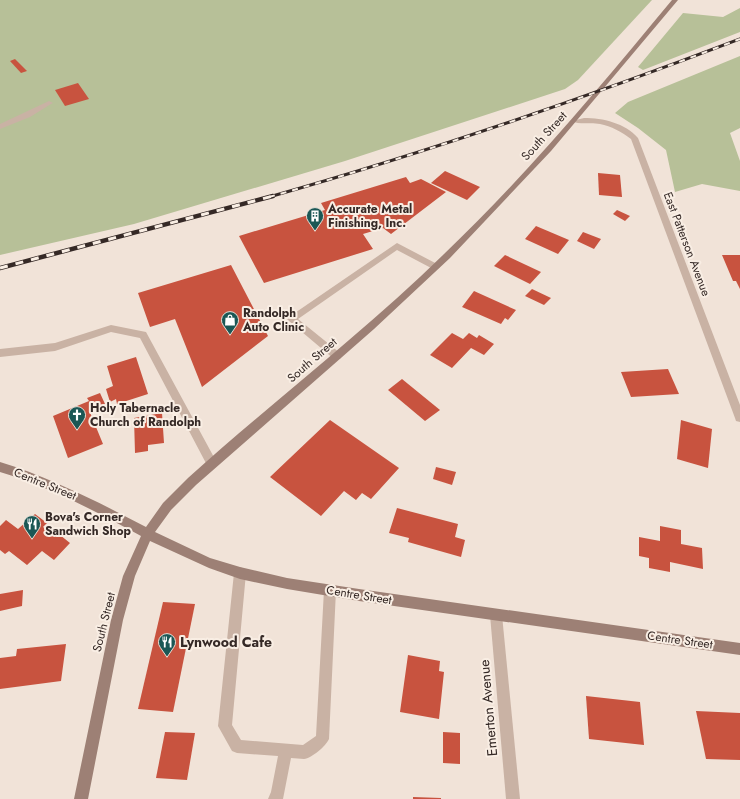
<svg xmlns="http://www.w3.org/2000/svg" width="740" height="799" viewBox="0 0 740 799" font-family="Jost,sans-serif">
<rect width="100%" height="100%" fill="#f1e3d8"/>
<g fill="#b7c098">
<polygon points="0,0 652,0 578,80 565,89 345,161 134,224 0,255"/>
<polygon points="740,8 740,32 643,70 638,67 683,13 723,17"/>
<polygon points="740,56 740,128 730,133 740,161 740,191 702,184 675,192 666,150 638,128 615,113 628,102"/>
</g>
<g fill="#c8533f">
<polygon points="15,59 27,71 21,73 10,61"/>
<polygon points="78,83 89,99 65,106 55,90"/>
<polygon points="445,171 480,187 467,200 431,183"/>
<polygon points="598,173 620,175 622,197 599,195"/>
<polygon points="406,177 410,183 421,179 446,192 391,234 383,228 363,234 373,249 264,283 239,236 325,210 321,203"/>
<polygon points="617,210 630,216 625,221 613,214"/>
<polygon points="536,226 569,240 558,254 525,239"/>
<polygon points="583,232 601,239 594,249 577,241"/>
<polygon points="505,255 541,272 530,284 494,266"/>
<polygon points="722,255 740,255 740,289 736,281 733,281"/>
<polygon points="231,265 268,336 202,387 175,319 150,327 138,293"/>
<polygon points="532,289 551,298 544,305 525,296"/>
<polygon points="474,291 516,310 508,320 505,318 501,324 462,307"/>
<polygon points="452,333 463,339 469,333 477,338 479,335 494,344 484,355 471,348 452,368 430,355"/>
<polygon points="136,357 148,394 117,404 116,399 110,402 106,389 113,386 107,366"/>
<polygon points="668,369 679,394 631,397 621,372"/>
<polygon points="402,379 440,410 425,421 388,390"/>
<polygon points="100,393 105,404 89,410 103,444 68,458 53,416 89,401 87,398"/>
<polygon points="162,413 164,443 148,445 148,451 135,453 134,418"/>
<polygon points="330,420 399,468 371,499 362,493 356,500 344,491 321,516 270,477"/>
<polygon points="681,420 712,429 708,468 677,459"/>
<polygon points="436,467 456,472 452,485 433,479"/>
<polygon points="397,508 458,524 455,537 465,540 461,557 408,542 409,538 389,533"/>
<polygon points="35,514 47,523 43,527 52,534 55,531 70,543 54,560 42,551 27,565 9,551 5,554 0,550 0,526 6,520 18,529"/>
<polygon points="660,526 681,530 681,544 702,548 703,569 670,562 670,572 649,568 649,558 639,556 639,537 660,541"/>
<polygon points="23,590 22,606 0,611 0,594"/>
<polygon points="163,602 195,604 173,712 138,709"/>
<polygon points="66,644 61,681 0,689 0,658 16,656 17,649"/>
<polygon points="408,655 440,661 439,671 444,672 439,719 400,712"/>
<polygon points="586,696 640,702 644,745 589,739"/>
<polygon points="696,711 740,713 740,760 706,759"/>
<polygon points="165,732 195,733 187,780 156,778"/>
<polygon points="443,732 460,733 460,764 443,763"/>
<polygon points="413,797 441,798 441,799 413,799"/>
</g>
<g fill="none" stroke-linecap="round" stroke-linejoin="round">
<g fill="#c9b2a4" fill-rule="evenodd">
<polygon points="49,101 53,103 51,104 30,117 0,129 0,124"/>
<polygon points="397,243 439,265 440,267 436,270 433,269 397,250 298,319 340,353 342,356 340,359 334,359 289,321 287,319 289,317"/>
<polygon points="111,325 146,332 216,461 217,464 216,467 212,469 208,467 140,338 111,332 55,351 0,357 0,349 55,343"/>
<path d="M240,567L244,569L246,573L232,725L241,740L303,745L316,736L324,590L326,586L330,584L334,586L336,590L329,739C326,746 312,758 304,759C300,759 295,758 291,758L283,799H268L271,792L278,756L237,753L232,751L218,726L234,573L236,569Z"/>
</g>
<g fill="#c9b2a4" fill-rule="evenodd">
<path d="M584,118C603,118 625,123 638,138L740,405V422L736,421L735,418L631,139C622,132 611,126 600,124C592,122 578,125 572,121Z"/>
<polygon points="496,609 500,611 502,615 520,799 506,799 490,615 492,611"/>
</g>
<path fill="#9d8075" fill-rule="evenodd" d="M672,0H678L551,151L450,258L374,329L196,485L171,510L155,532L210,558L240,567L287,578L359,589L740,643V655L359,601L287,589L240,579L209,568L150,541L135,576L123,620L88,799H74L111,620L123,576L141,536C95,511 50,487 0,472V462C52,478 98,502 146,527L163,503L188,478C272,402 362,334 443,255C526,176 599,88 672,0Z"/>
<g stroke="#352926" stroke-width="3">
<path id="rail-far1" d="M269,197C429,152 585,98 740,39"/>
</g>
<g stroke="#352926" stroke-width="4.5">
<polyline id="rail" points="0,268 273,196"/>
</g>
<use href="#rail-far1" stroke="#f9eee4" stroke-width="2" stroke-dasharray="6" stroke-linecap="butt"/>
<use href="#rail" stroke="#f9eee4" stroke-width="3" stroke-dasharray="8" stroke-linecap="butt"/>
</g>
<defs>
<g id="building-pin" transform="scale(0.9)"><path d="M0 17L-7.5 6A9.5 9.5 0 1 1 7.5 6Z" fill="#1b5755" stroke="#f9eee4"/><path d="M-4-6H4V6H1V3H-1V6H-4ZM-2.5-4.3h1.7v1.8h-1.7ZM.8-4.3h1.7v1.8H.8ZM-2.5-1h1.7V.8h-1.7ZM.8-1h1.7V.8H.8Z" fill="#fff"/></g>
<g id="shop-pin" transform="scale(0.9)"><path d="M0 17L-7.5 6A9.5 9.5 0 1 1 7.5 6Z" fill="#1b5755" stroke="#f9eee4"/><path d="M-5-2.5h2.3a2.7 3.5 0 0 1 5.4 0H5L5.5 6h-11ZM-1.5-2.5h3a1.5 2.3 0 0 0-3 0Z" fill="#fff"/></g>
<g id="church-pin" transform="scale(0.9)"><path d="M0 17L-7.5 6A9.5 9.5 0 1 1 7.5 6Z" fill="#1b5755" stroke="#f9eee4"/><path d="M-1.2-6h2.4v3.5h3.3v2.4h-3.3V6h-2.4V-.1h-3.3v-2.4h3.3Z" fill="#fff"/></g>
<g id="restaurant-pin" transform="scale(0.9)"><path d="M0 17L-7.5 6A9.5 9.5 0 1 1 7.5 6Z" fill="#1b5755" stroke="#f9eee4"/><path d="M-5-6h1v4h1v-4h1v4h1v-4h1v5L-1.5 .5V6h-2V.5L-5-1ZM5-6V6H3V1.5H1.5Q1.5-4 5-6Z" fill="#fff"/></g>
</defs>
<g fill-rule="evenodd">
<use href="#building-pin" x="315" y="216"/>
<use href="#shop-pin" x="230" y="320"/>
<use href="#church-pin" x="77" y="415"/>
<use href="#restaurant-pin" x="32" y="524"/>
<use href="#restaurant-pin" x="167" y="642"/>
</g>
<g text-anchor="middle" stroke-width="4" stroke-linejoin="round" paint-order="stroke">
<g font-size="12" fill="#352926" stroke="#f9eee4">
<text transform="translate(544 136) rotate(-48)" y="4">South Street</text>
<text transform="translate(687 244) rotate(69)" y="4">East Patterson Avenue</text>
<text transform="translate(312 360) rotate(-41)" y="4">South Street</text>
<text transform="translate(45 484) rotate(22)" y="4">Centre Street</text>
<text transform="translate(359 595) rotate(9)" y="4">Centre Street</text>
<text transform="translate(104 622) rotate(-76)" y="4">South Street</text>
<text transform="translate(680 640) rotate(8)" y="4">Centre Street</text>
</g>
<g font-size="12" font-weight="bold" fill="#352926" stroke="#f9eee4" text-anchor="start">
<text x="328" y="213">Accurate Metal<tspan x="328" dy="14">Finishing, Inc.</tspan></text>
<text x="243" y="317">Randolph<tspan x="243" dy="14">Auto Clinic</tspan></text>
<text x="90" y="412">Holy Tabernacle<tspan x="90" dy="14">Church of Randolph</tspan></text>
<text x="45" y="521">Bova's Corner<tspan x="45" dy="14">Sandwich Shop</tspan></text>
</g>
<g font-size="14" font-weight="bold" fill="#352926" stroke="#f9eee4" text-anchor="start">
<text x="180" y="647">Lynwood Cafe</text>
</g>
<g font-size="14" fill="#352926" stroke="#f9eee4">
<text transform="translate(488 708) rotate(-95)" y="5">Emerton Avenue</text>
</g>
</g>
</svg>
